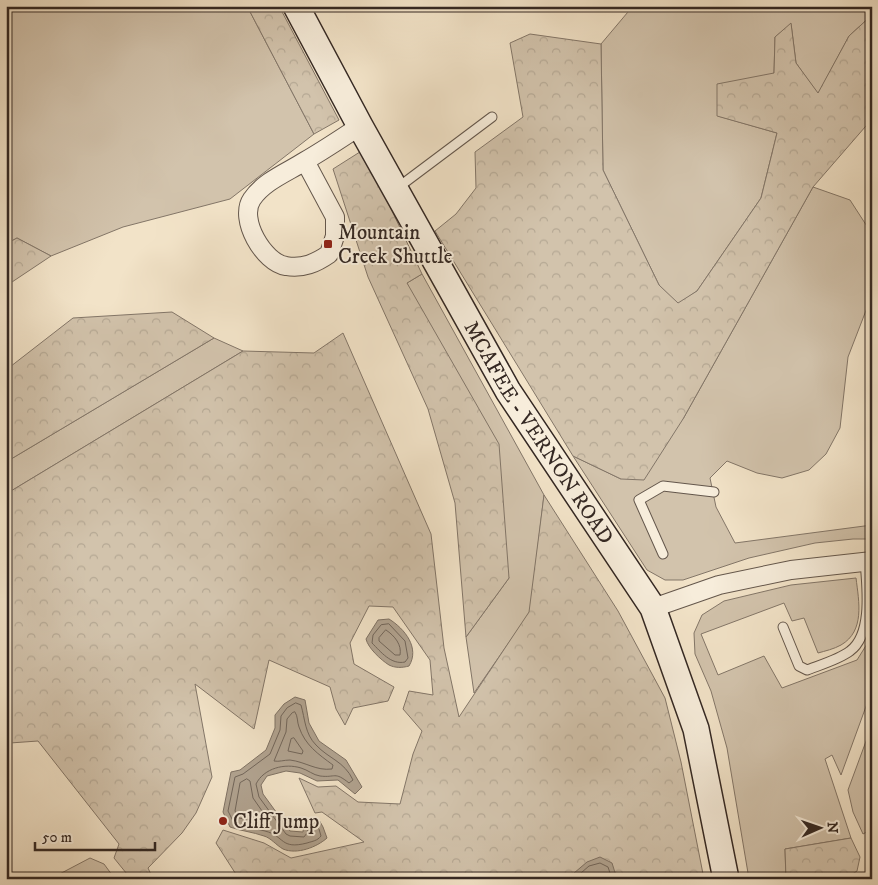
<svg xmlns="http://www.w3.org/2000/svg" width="878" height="885" viewBox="0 0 878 885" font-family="'IM FELL DW Pica',serif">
<defs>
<pattern id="forest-crowns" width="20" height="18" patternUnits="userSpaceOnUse" patternTransform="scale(1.25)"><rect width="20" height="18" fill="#d2c3ac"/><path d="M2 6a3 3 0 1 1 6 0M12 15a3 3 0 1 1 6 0" fill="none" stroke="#b5a894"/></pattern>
</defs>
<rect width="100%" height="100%" fill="#f2e3c8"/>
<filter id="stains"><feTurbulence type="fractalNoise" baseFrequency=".004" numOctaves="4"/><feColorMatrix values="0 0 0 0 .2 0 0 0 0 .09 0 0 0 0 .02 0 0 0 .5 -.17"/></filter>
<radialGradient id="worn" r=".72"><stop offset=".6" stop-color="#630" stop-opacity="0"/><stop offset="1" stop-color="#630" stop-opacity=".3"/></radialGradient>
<g fill="#d2c3ac" stroke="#837668">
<polygon points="6,6 247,6 314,134 230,199 123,227 51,256 17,238 6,244"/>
<polygon points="633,6 872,6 872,15 849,36 818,94 796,63 791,24 775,37 774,73 718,116 777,133 761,198 697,291 678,304 659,285 603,170 601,44"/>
<polygon points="813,187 850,200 872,234 872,295 848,357 840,428 826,454 809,470 782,478 757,473 727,461 710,478 716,507 735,543 872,525 872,539 853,539 815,543 749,558 683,580 665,580 647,570 573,456 621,479 683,419"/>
<polygon points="422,274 544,495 530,612 474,693 466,637 509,578 407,283"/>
<polygon points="214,338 243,351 6,494 6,462"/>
<path d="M856,578C859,602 865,631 841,645C834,649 825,651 818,653L804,618L792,621L784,603L701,634L718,675L764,656L782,688L857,660L872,636V690L841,775L832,755L825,759L851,838L785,849L786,879H749L727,748L711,691L695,654L694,633L702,615L724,601L791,585Z"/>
<polygon points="872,725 872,829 863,834 853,812 848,790"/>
<polygon points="90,858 104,864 115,879 52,878"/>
</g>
<g fill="url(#forest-crowns)" stroke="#837668">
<polygon points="247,6 279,6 339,120 314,134"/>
<polygon points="872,15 872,119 813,187 683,419 644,480 621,479 573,456 435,231 456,214 476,188 475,152 523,117 510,43 530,34 601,44 603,170 659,285 678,303 697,291 761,198 777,133 717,116 717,84 774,73 775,37 791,23 796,63 818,93 849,36"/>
<polygon points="363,150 422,274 407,283 499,444 509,578 466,637 455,503 428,409 368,277 333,169"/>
<polygon points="17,238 51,256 6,286 6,244"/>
<polygon points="172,312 214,338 6,462 6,370 73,318"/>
<polygon points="343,333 431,534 444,648 459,717 529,612 544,495 618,611 665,698 681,762 704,879 239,879 216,843 223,830 264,843 291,858 364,842 322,812 315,813 299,778 318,787 336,786 358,802 400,804 413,754 422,731 403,709 409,691 433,695 430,660 393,607 369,606 350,643 354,664 394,687 388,701 353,708 345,725 336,709 330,687 269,660 254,729 195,684 212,777 196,813 182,833 148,868 153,879 131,879 114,858 119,844 38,741 10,743 6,739 6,494 243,351 314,353"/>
<polygon points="851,838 860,857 857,871 845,879 786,879 785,849"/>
</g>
<g fill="#b1a390" stroke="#7f7264">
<path d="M389,619C405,629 420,648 409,666C402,668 395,668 389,665C381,660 368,648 366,639L378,620Z"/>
<path d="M295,697L305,700L309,723L319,741L346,760L362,787L355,794L338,780L317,781L300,773L286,771L267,776L261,785L263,794L290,831L303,832L304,822L318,818L323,827L327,838C317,847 297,855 283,849C276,845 271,838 264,836C253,832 241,831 230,827L223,812L231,772L240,770L266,750L275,728V715L284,704Z"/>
<polygon points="600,857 612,863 617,879 567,879 587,862"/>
</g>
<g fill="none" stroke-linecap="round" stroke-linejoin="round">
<g stroke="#72665a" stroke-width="1">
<path d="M389,624L405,641L408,658L405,662C391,665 381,652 372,643L373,635L381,625Z"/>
<path d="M386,630C395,636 402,645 400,655H395L379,641V638Z"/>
<path d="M296,703L301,705C305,719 305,734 316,745C329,759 344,761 353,780L349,783C334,771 336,778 320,776C313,775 308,770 301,768C285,763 264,768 256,784L259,797L286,834L290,836L304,837L307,833L309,826L314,824L319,829L321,836C317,841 313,841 307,843C280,850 285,836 265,831C254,828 244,827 234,823L228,811L235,777L243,774L270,754L280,730L281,716L287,708Z"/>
<path d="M295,712C298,716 297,722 299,727C305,745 318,754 333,765L332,769C316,771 306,762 290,760C284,760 279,762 274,761L286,732L287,719L292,713Z"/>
<polygon points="294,738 303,751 302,754 288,751 291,739"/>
<polygon points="247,779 250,781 253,798 269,821 267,824 239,818 235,811 240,783"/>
<polyline points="574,879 589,866 600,863 608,867 612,879"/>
</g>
<g stroke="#64574c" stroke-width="11">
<g id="service">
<polyline points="396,189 492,117"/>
<polyline points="663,554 639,500 663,486 714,492"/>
<path d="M783,627L799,666L807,670C820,665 840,659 850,651C873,634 867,587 865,561"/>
</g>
</g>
<g stroke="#64574c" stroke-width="20">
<g id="minor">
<path d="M305,161L335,217V236L329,254C316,263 303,269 286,266C264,263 238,219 252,199C264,181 288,172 305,161C324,150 342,138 360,126"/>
<polyline points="653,608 719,585 791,570 872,561"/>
</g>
</g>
<g stroke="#342823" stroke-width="28">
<g id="secondary">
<path id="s1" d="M296,6L360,126L508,391L653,608L696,729L726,879"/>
</g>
</g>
<use href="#service" stroke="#f7eddb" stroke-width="9"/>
<use href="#minor" stroke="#f7eddb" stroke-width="18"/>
<use href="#secondary" stroke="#f7eddb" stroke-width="25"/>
</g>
<g fill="#8f2418" stroke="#f7eddb" stroke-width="2">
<rect x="323" y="239" width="10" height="10" rx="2.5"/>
<circle cx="223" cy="821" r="5"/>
</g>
<g text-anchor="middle" stroke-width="4" stroke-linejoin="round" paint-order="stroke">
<g font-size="21" fill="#342823" stroke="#f7eddb" text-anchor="start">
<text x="338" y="239">Mountain<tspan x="338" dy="24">Creek Shuttle</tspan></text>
<text x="233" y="828">Cliff Jump</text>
</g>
<g font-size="21" fill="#342823" stroke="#f7eddb">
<text dy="7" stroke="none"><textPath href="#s1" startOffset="491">MCAFEE - VERNON ROAD</textPath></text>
</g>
</g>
<rect width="878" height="885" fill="none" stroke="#f2e3c8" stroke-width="25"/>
<rect x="8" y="8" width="863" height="870" fill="none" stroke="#342823" stroke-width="2.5"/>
<rect x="12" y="12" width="853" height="860" fill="none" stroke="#342823"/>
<g transform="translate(820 828) rotate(88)" stroke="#f7eddb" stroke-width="4" paint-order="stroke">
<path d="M0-4L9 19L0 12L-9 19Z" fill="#342823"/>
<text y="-8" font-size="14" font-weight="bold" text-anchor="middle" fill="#342823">N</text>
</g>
<path d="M35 842v8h120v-8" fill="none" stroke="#342823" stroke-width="2.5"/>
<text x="42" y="842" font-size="15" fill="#342823" stroke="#f7eddb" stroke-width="4" paint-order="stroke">50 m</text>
<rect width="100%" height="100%" filter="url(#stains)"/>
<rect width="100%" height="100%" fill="url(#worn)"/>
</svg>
